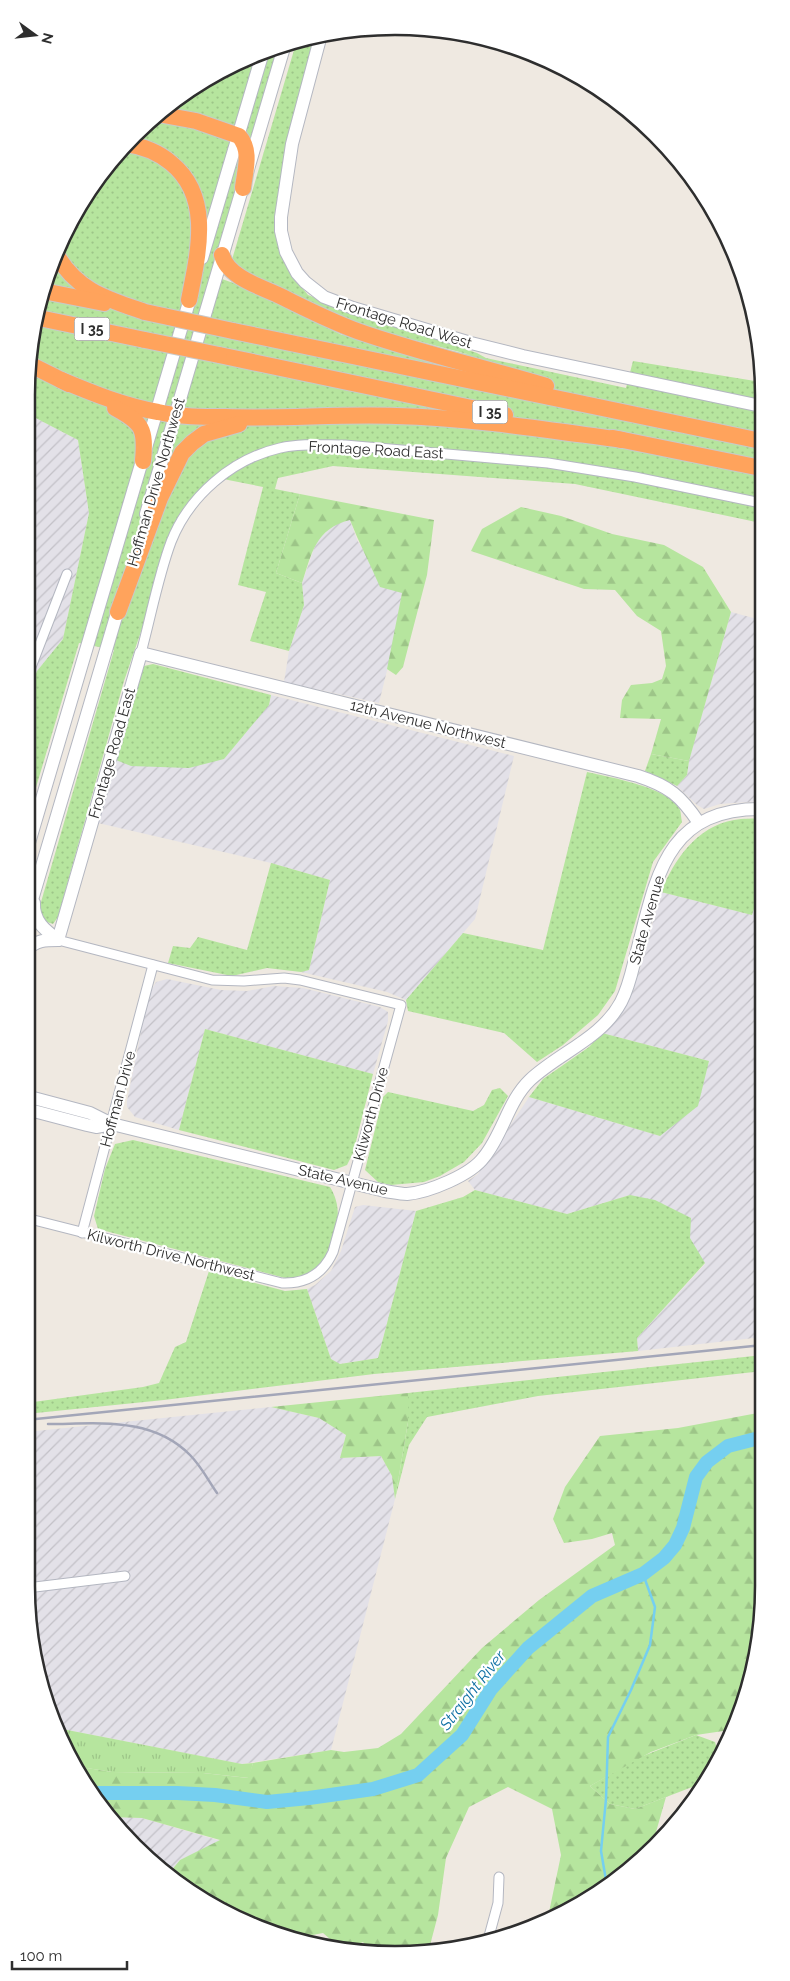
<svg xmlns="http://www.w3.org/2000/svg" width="790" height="1981" viewBox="0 0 790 1981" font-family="Raleway,sans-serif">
<defs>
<pattern id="industrial-furrows" width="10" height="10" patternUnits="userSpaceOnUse" patternTransform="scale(1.25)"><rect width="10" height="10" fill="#e3e1e8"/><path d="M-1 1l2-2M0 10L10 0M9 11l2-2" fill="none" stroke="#c3c1c7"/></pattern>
<pattern id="grass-dots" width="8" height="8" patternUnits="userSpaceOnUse" patternTransform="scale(1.25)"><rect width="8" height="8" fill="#b6e59e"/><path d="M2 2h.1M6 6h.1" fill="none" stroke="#9dc588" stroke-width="1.8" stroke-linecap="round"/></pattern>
<pattern id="forest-firs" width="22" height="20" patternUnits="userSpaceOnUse" patternTransform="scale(1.25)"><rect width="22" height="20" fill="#b6e59e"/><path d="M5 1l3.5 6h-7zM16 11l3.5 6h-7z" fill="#9dc588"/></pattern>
<pattern id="park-tufts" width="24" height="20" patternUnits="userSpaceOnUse" patternTransform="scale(1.25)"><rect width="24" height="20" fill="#b6e59e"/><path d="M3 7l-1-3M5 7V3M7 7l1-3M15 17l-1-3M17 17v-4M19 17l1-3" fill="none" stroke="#9dc588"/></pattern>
</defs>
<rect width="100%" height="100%" fill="#efe9e1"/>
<g fill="url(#industrial-furrows)">
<polygon points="26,413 78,440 89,513 63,639 37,671 26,699"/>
<polygon points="350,520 357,540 367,556 402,593 393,646 379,703 284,682 289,651 304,605 302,583 317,540 335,524"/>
<polygon points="731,612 761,620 762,801 720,804 704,809 697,805 677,786 687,775 689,760"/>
<polygon points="271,695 514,756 475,919 406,1000 387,992 301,972 309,970 330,880 271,863 98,823 116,760 269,705"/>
<polygon points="762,883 763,1337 638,1351 637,1338 705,1264 630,1195 567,1214 475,1190 468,1181 478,1174 529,1097 660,1136 709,1061 602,1033 625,1004 639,972 661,892 752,915"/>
<polygon points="167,979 221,990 247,991 274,986 303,988 380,1007 388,1012 388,1021 373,1074 205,1029 179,1130 135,1117 127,1107 127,1101 148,997 156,982"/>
<polygon points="363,1205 416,1211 378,1358 339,1364 331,1359 307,1289 315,1285 331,1271 341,1251 355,1207"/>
<polygon points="271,1407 319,1418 346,1435 340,1458 381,1456 392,1476 395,1499 331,1750 242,1764 57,1728 46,1705 26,1586 26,1432"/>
<polygon points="109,1817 142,1818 221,1841 180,1860 170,1872 118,1829"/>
</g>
<g fill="url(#grass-dots)">
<polygon points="315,36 285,147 282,181 291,274 308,295 341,308 477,353 486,358 626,388 633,361 761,382 761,523 575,484 333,466 278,478 275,489 300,494 276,573 302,583 304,605 289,651 250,641 266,592 238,585 263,487 213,477 184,507 124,681 58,917 53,924 44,921 39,909 114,650 79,643 26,821 26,699 37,671 63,639 89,513 78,440 26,413 26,395 46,277 76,211 118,152 170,103 232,64 291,42 240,211 231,251 222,279 256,291 265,298 287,307 342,335 400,340 471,355 338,320 287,302 231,263 297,40"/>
<polygon points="153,664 271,695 269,705 224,759 189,768 131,766 116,760 144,666"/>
<polygon points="651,754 689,761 687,775 677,786 645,771"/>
<path d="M587,772C609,777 672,788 680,810C681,813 681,818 682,822L653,862L615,991L598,1015L563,1045L537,1062L504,1033L408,1011L406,1000L463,933L543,950Z"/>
<path d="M762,818V883L752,915L661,892C674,860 697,826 734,820C743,818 753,819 762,818Z"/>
<polygon points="271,863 330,880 309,970 301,972 267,968 232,976 168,963 173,946 190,948 198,937 247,950"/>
<polygon points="205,1029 373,1074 353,1153 347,1165 334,1170 179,1130"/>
<polygon points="602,1033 709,1061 698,1106 660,1136 529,1097 543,1079 589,1047"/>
<polygon points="500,1088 508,1096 482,1143 464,1162 440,1176 424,1182 391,1185 378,1182 365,1170 383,1097 388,1092 473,1111 484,1105 492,1090"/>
<path d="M133,1140L330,1187C343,1208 338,1229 328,1250C326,1255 324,1261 321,1265C313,1274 300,1277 289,1279L98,1229L94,1216L105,1169L115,1144Z"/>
<polygon points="475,1190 567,1214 630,1195 655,1200 691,1218 690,1238 705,1263 637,1338 638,1351 374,1374 164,1400 26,1414 26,1403 143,1387 159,1383 175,1347 186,1342 209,1271 285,1291 307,1289 331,1359 340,1364 378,1358 416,1211 463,1197"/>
<polygon points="763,1355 763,1371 538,1396 427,1417 409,1445 395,1499 408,1422 408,1393"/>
<polygon points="696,1735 715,1742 718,1753 700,1784 635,1809 610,1804 590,1786 638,1758"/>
</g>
<g fill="url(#forest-firs)">
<path d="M300,494L434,520L427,575L403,667L396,675L387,669L402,593L380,587C370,564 359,543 350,520C315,529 312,553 302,583L276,573Z"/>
<polygon points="521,507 561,516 612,534 664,545 703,567 731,612 689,761 651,754 661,719 620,718 622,700 631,685 652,683 662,679 666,666 661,631 637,616 615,590 584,589 471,551 482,529"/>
<polygon points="408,1393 408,1422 395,1499 392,1476 381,1456 340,1458 346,1435 319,1418 271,1407"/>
<polygon points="763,1412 764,1586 744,1704 730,1730 696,1735 651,1752 590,1786 610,1804 635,1809 666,1797 656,1832 658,1842 638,1863 580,1905 548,1917 561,1855 552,1809 508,1787 469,1807 446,1858 438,1915 429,1949 370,1951 363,1942 344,1951 323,1933 292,1939 277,1935 211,1905 170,1872 180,1860 220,1840 142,1818 109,1817 76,1770 74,1766 112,1772 203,1773 248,1778 253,1763 331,1750 344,1752 378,1748 401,1734 482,1648 539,1600 615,1545 612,1533 592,1539 564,1543 553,1519 565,1487 600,1436 678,1428"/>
</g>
<polygon fill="url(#park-tufts)" points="57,1728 242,1764 253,1763 249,1778 203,1773 112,1772 74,1766"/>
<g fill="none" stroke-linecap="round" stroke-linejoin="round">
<polyline stroke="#75cff0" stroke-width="2.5" points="607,1886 601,1851 606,1799 608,1737 631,1690 650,1645 655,1607 643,1574"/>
<polyline stroke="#75cff0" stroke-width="14" points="92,1793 177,1793 215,1795 267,1802 309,1798 373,1789 418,1775 462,1735 491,1689 528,1648 592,1596 643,1574 664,1558 675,1545 683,1528 696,1477 707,1462 728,1446 763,1437"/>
<g stroke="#b4b7c1" stroke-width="11">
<g id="street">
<path d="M141,653C151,616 158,577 171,542C189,496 232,459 280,448C301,443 324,445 345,445L548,463L635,477L761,503"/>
<polyline points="26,680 67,574"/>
<path d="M26,1218L282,1283C306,1284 323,1274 333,1252L401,1005L300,980L284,978L244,981L212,980L58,940"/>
<polyline points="82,1233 153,965"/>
<polyline points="27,1588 125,1576"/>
<polyline points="488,1940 498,1903 499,1877"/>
</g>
</g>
<g stroke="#b4b7c1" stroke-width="14">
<g id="secondary">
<polyline points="321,35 292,144 281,217 281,231 286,252 297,273 305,282 324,297 353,308 471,343 523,356 761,406"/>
<polyline points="202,258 263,52"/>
<polyline points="146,514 285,44"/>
<polyline points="26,853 192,292"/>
<path d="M34,903C33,921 45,930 58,940"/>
<polyline points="26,920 120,603"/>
<path d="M58,940L141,653L638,776C669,786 681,796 699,823"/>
<path d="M26,950C37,940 45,940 58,940"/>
<path d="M26,1096L90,1113L112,1124L385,1191C392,1192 400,1194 407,1194C429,1192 471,1175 484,1157C503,1134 508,1101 530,1080C560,1052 601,1039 621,1002C629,987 632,971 636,955C656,880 664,808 762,809"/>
<polyline points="26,1109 87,1125 96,1127 112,1124"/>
</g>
</g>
<g stroke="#c9c9c9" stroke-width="18">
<g id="highway">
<path d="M158,114L196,121L239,136C252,151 245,170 243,188"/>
<path d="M126,144C142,146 158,152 171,163C213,197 198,254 189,300"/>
<path d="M56,254C77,291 107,299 145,312"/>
<path d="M222,255C227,276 258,286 276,294C305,308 335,324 366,334C425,354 486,368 546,386"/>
<polyline points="43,291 104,303"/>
<polyline points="39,318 145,340"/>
<polyline points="233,331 761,441"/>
<polyline points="219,355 505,415"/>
<polyline points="31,365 69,384"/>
<path d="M61,380C92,393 124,406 158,412C180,417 203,417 226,417C283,419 339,414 396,416C472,418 547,430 622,440"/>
<path d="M115,408C143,423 146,429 143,461"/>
<polyline points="613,438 761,468"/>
<polyline points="118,612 160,498 182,453 192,443 204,434 239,424"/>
</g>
</g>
<use href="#street" stroke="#fff" stroke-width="9"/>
<use href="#secondary" stroke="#fff" stroke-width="12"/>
<use href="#highway" stroke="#ffa35c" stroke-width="16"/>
<g stroke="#a3a6b8" stroke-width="2.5">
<polyline points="26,1420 763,1345"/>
<path d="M48,1424C97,1424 152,1416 190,1455C201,1466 208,1480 217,1493"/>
</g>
<g stroke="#c9c9c9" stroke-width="18" stroke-linecap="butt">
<g id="highway-bridge">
<polyline points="145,312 233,331"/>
<polyline points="145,340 219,355"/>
</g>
</g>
<use href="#highway-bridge" stroke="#ffa35c" stroke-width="16"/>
</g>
<g text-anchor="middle" stroke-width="4.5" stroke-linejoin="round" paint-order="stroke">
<g fill="#fff" stroke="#6d6d6d" stroke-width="1">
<rect x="74.5" y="317.5" width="35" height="23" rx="4"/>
<rect x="472.5" y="400.5" width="35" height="23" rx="4"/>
</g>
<g font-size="14" font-weight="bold" fill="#2e2e2e">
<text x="92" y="334">I 35</text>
<text x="490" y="417">I 35</text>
</g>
<g font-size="15" fill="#2e2e2e" stroke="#fff">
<text transform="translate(404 323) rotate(17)" y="5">Frontage Road West</text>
<text transform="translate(376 450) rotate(3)" y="5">Frontage Road East</text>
<text transform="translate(156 482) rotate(-74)" y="5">Hoffman Drive Northwest</text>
<text transform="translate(428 724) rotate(14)" y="5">12th Avenue Northwest</text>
<text transform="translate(112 753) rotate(-74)" y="5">Frontage Road East</text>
<text transform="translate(647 920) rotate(-74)" y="5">State Avenue</text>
<text transform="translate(118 1099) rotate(-75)" y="5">Hoffman Drive</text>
<text transform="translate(371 1114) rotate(-75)" y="5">Kilworth Drive</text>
<text transform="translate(343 1180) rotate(13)" y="5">State Avenue</text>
<text transform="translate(171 1255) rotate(14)" y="5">Kilworth Drive Northwest</text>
</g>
<g font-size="16" font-style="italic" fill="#0d6fa3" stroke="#fff">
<text transform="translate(472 1690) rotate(-52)" y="6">Straight River</text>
</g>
</g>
<path d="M0 0H790V1981H0ZM395 35H395A360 360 0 0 1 755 395V1586A360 360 0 0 1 395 1946H395A360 360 0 0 1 35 1586V395A360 360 0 0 1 395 35Z" fill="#fff" fill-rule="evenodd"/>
<path fill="none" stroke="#2e2e2e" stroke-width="2.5" d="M395 35H395A360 360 0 0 1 755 395V1586A360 360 0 0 1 395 1946H395A360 360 0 0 1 35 1586V395A360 360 0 0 1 395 35Z"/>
<g transform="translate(35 35) rotate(105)" stroke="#ffffff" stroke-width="4" paint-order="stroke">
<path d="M0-4L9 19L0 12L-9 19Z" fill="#2e2e2e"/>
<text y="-8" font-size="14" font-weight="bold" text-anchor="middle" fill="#2e2e2e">N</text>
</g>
<path d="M12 1961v8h115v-8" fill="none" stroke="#2e2e2e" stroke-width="2.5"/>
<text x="20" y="1961" font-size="15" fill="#2e2e2e" stroke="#ffffff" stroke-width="4" paint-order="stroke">100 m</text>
</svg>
